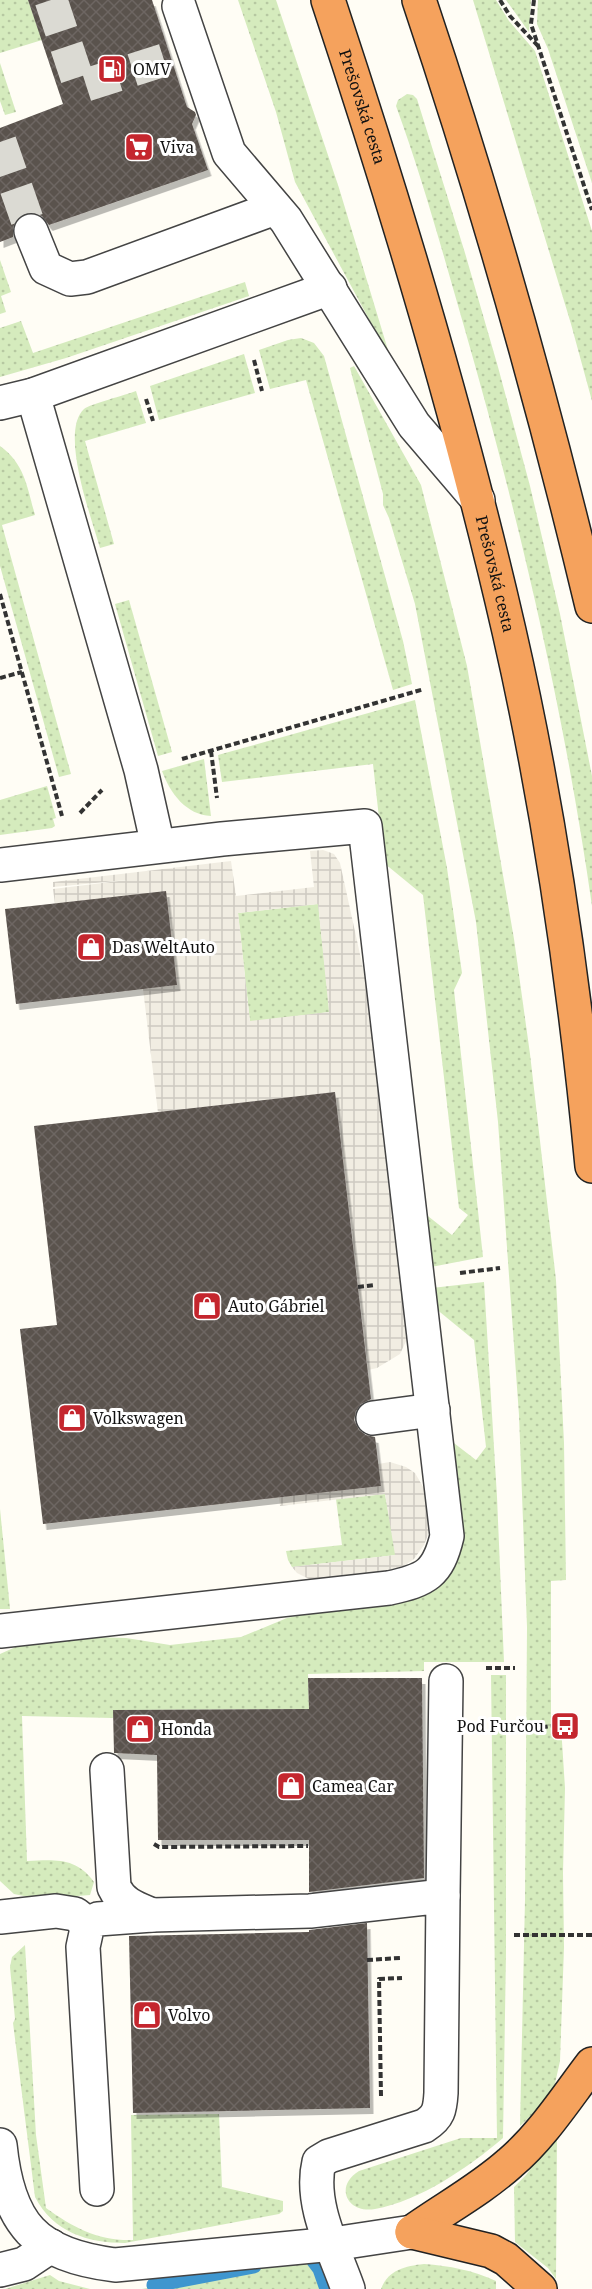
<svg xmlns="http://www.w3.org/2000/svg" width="592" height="2289" viewBox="0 0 592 2289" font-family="'Noto Serif',serif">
<defs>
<pattern id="grass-dots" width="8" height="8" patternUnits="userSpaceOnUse" patternTransform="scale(1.5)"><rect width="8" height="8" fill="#d5ebbd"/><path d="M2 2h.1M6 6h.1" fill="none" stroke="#b6c8a1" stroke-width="1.8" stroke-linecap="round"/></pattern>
<pattern id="plaza-grid" width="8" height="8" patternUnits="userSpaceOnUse" patternTransform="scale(1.5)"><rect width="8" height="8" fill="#f1ede2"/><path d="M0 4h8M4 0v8" fill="none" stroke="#cecac1"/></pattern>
<pattern id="building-cross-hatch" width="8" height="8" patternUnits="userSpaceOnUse" patternTransform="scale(1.5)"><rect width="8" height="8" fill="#5a524d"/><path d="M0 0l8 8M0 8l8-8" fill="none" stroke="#6d6662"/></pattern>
<filter id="shadow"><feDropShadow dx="3.5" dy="6" stdDeviation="0" flood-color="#0004"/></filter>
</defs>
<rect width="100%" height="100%" fill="#fffdf5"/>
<g fill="url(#grass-dots)">
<polygon points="0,0 28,0 42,40 0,53"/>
<polygon points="238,0 276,0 339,188 391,360 295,182 276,112"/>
<polygon points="473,0 496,0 509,21 535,51 592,231 592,401 571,324"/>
<polygon points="506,0 531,0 529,32"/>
<polygon points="538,0 592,0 592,183 548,49 537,24"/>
<polygon points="0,63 16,112 5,115 0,101"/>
<path d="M407,94L413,95L417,99L465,253L498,367L530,486L560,614L592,776V906C564,709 518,514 463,323C442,250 422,177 396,106L398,100Z"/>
<polygon points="0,260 11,292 1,296 6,312 0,314"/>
<polygon points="245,282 249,296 66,358 0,377 0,328 21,321 33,353"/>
<polygon points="301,338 314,343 324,356 403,641 412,684 393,690 306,380 270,389 259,350 288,340"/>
<polygon points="244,354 255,393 159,420 150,386"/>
<polygon points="354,366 421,485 467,666 514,939 530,1054 556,1280 564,1443 566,1580 551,1581 551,1726 561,1726 565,1788 563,1873 564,1947 560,2061 554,2088 545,2102 520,2126 525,1900 527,1627 519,1415 498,1122 476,922 415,604 389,518 383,505 383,494 350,368"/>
<path d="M136,391L146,423L85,441L114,544L100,548C92,519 59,432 84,409C90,404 126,395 136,391Z"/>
<path d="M0,446C25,464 27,487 35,515L2,525L71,774L59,777L0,566Z"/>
<polygon points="129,600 172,752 158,756 115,604"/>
<polygon points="415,700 447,868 462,973 454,990 483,1257 431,1267 424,1213 452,1235 468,1215 459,1208 423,895 384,863 373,764 222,782 218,755"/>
<path d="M204,759L211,816C186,815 170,793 162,771Z"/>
<polygon points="47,786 56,818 53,819 55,826 52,828 0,835 0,800"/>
<polygon points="318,904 330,1012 250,1022 238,913"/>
<path d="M484,1282L497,1497L504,1662H424V1671L308,1674L309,1709L113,1710V1718L22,1716L27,1861C55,1860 76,1857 94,1882L90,1895L39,1899L14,1894L0,1881V1654L20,1645L93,1637L126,1638L170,1645L241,1637L287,1618L315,1612L411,1600L438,1587L450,1440L476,1460L486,1447L474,1340L435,1308L432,1288Z"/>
<polygon points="385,1494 396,1555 292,1567 288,1560 286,1551 342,1545 336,1499"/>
<polygon points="0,1509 10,1609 0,1609"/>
<path d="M491,1675H506V1953L503,2138C469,2167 420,2201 375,2209C347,2214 334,2186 359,2171L461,2138H497Z"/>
<path d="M25,1945L36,2135L46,2208C74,2228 98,2241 133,2240L131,2115L219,2114L222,2187L283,2201V2211L279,2214L125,2243C88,2243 53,2232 35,2197L13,2023L15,2019L10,1967L12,1957Z"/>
<polygon points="557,2134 556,2279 548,2268 515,2242 514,2187 526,2175"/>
<polygon points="299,2259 313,2265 323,2289 142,2289"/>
<path d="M424,2264C450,2266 472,2270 496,2281V2289H381C388,2270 405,2266 424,2264Z"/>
<polygon points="50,2275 59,2281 90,2289 5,2289"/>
</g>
<g fill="url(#plaza-grid)" fill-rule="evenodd">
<path d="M323,850L334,854L340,863L370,1000L408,1327L407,1339L400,1354L377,1368L368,1370L335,1092L158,1113L143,989L177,985L55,904L53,889L127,880L53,887V882L231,861L236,896L314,887L310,851ZM318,904L329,1012L250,1021L238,913Z"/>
<polygon points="390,1462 406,1467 415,1473 426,1492 430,1524 428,1535 424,1545 414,1559 401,1568 390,1573 313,1581 297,1573 292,1567 395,1555 385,1494 280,1506 279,1497 381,1486 378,1464"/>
</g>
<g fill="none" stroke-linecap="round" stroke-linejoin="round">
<g stroke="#3f96cf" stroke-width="15">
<polyline points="314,2261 320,2269 327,2289"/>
<polyline points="154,2285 254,2266"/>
</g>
</g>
<g fill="url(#building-cross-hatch)" filter="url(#shadow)">
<polygon points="28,0 152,0 187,107 195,112 196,115 192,124 208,170 49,225 42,216 34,213 25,213 16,220 13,228 13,237 0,242 0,128 63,104"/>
<polygon points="166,891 177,985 16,1004 5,909"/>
<polygon points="335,1092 371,1399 361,1404 356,1411 354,1420 359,1430 366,1435 375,1437 381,1486 43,1524 20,1329 57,1325 34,1126"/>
<polygon points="308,1678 422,1678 424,1878 309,1892 309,1840 158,1840 157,1755 114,1753 113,1710 309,1709"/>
<polygon points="367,1923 370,2108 133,2113 129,1936 309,1932 309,1930"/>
</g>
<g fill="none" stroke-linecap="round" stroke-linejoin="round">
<g stroke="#dbdad3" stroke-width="33" stroke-dasharray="33 16" stroke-linecap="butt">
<polyline points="51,0 80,87 170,58"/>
<polyline points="0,142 31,231"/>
</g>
<g stroke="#444" stroke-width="36">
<g id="minor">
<polyline points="179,6 229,153 286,220 414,425 478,500"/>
<polyline points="31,231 46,268 70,279 87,277 275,208"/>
<polyline points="33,395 141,770 158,846"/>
<polyline points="0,403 33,395 330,288"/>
<path d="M0,865L222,839L365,826L447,1536C438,1574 426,1580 389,1588L0,1631"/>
<polyline points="373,1418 433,1410"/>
<path d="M107,1770L114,1887C122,1904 135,1908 152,1915"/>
<polyline points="443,1896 446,1681"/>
<polyline points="0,1917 56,1911 75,1914 88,1924"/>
<path d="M0,2145C8,2224 35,2255 115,2265L333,2244L412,2232"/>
<path d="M97,2189L83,1947L88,1924L98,1919L152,1915L310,1911L443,1896L441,2093C440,2109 439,2117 424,2126L329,2156L319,2162C309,2204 334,2249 348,2289"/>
<polyline points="0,2270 24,2264 51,2246"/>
</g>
</g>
<g stroke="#222" stroke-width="36">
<g id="highway">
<path id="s1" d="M328,0C397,208 460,417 509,631C549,806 575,987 592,1166"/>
<path d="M419,0C486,199 543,401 592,606"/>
<path d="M412,2232C444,2209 480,2190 510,2163C542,2136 566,2098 592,2064"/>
<polyline points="412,2232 491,2251 506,2259 540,2289"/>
</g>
</g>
<g stroke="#333" stroke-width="4" stroke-dasharray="6 3" stroke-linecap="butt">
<polyline points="500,0 510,16 538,46"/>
<polyline points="534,0 531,24 592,210"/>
<polyline points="254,360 262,391"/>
<polyline points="146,399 153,421"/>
<polyline points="0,594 62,816"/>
<polyline points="0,678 22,672"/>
<polyline points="211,751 217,798"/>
<polyline points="182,759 424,689"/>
<polyline points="80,813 102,790"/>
<polyline points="460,1273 500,1268"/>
<polyline points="358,1287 375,1285"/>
<polyline points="486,1668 515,1668"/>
<polyline points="515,1731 551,1726"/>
<polyline points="154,1844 159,1847 308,1846"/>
<polyline points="514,1935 592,1935"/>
<polyline points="367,1960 400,1958"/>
<polyline points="381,2096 379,1979 402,1978"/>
</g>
<use href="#minor" stroke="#fff" stroke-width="33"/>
<use href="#highway" stroke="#f5a25d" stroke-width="33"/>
</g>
<defs>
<g id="fuel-square" transform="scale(1.5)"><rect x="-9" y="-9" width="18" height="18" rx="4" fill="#c4262e" stroke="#fff"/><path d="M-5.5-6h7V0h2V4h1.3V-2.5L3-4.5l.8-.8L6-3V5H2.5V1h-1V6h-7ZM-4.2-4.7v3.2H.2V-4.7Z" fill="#fff"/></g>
<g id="supermarket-square" transform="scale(1.5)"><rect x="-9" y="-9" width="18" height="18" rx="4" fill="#c4262e" stroke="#fff"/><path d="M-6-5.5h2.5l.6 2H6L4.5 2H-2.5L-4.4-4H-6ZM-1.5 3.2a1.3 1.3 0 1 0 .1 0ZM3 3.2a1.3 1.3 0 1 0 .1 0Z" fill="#fff"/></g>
<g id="shop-square" transform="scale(1.5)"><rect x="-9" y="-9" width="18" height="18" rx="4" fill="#c4262e" stroke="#fff"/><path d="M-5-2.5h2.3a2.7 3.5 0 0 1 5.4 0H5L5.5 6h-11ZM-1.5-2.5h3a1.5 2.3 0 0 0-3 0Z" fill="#fff"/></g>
<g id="bus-square" transform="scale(1.5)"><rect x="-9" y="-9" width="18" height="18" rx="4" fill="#c4262e" stroke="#fff"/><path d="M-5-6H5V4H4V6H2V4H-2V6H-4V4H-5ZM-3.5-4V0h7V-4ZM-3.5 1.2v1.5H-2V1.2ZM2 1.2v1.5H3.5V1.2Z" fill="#fff"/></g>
</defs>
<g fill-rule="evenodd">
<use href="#fuel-square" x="112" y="69"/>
<use href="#supermarket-square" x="139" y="147"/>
<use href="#shop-square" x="91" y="947"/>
<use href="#shop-square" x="207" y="1306"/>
<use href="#shop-square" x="72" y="1418"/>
<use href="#bus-square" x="565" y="1726"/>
<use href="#shop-square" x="140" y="1729"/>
<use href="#shop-square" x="291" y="1786"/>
<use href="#shop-square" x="147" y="2015"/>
</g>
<g text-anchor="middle" stroke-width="6" stroke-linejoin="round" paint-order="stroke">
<g font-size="16" fill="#111" stroke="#fff" text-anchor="start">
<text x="133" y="75">OMV</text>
<text x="160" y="153">Viva</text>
<text x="112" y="953">Das WeltAuto</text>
<text x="228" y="1312">Auto Gábriel</text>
<text x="93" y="1424">Volkswagen</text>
<text x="544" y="1732" text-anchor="end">Pod Furčou</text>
<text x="161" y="1735">Honda</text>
<text x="312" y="1792">Camea Car</text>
<text x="168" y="2021">Volvo</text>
</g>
<g font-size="16" fill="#111" stroke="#fff">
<text dy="6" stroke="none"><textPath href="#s1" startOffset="112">Prešovská cesta</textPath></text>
<text dy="6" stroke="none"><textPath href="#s1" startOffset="598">Prešovská cesta</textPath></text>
</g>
</g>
</svg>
